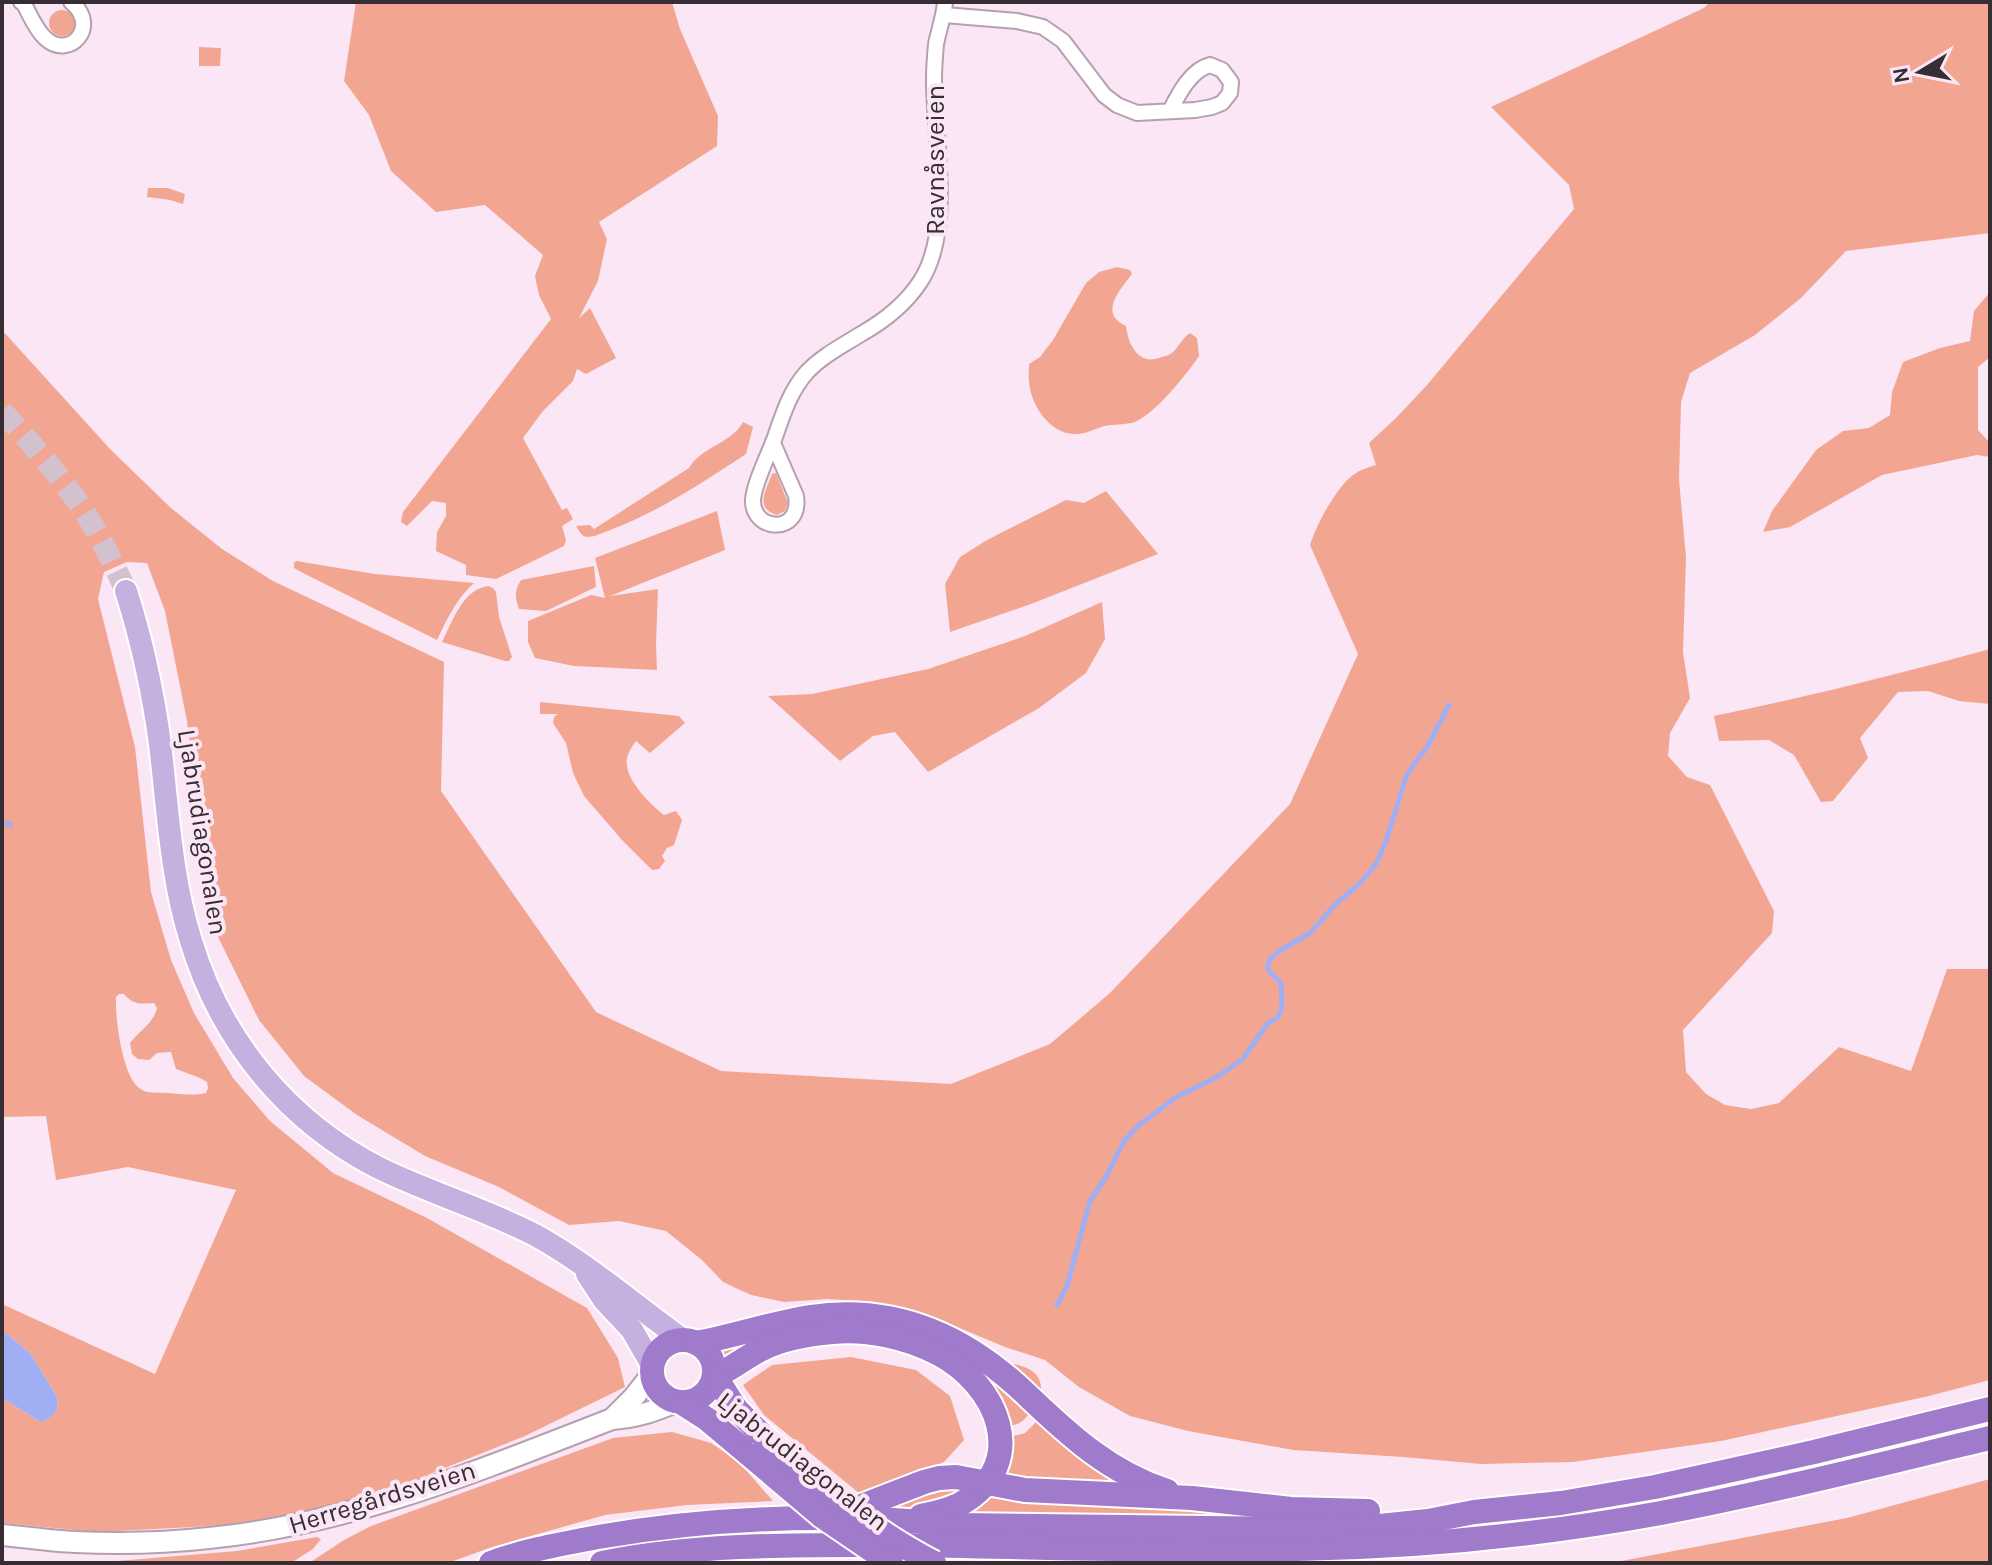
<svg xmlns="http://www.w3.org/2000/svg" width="1992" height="1565" viewBox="0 0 1992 1565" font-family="Karla,sans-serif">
<rect width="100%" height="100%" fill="#fbe6f5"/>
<g fill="#f2a691" fill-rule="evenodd">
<polygon points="356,2 672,2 680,29 718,116 717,146 599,222 607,239 598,281 579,318 590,308 616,358 586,374 577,369 573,381 543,411 523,438 562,510 567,508 573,519 562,526 566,540 564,546 496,579 466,575 466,565 436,551 437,532 446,516 446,503 432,501 407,526 401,522 403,512 551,319 539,295 535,276 543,255 485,205 436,212 391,171 369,115 344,81"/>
<path d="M1710,2H1990V233L1846,251L1801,298L1755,335L1690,373L1681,402L1679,480L1686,557L1683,652L1690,698L1670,733L1668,756L1687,777L1710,785L1774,911L1772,933L1683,1030L1686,1072L1706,1094L1725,1105L1751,1109L1779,1103L1839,1047L1911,1071L1947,969H1990V1380L1929,1396L1721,1441L1573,1462L1481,1464L1403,1457L1293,1450L1188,1431L1130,1416L1079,1387L1045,1360L1005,1347L926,1314L874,1302L827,1299L784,1302L751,1295L723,1282L702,1260L666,1231L619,1221L569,1225L499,1187L425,1156L357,1115L304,1076L259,1020L216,933L202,852L187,721L165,611L147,563L127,562L104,572L98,599L135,747L151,892L171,960L194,1013L233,1078L270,1121L333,1173L427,1218L587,1308L618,1358L625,1387L525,1436L382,1493L283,1521L193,1527L96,1532L2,1523V1398L41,1422C54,1416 61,1409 56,1395L30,1353L2,1330V1304L155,1374L236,1190L128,1167L56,1180L46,1116L2,1117V330L111,450L171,508L222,549L273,581L444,662L441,791L596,1012L721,1071L951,1084L1050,1044L1110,993L1290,804L1358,654L1310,545C1316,525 1336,488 1353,475C1360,470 1368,467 1376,465L1369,443L1397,417L1427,385L1574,209L1569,185L1491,107L1704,8ZM119,994H124C133,1005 141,1004 154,1003L157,1008C153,1024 140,1030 130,1043L132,1054L138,1059L149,1060L157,1053L171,1052L176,1069L200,1078L207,1082L208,1088L206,1093C194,1096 181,1094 168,1093C158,1092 147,1095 138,1087C122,1073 115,1018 116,997Z"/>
<circle cx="62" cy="23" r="13"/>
<polygon points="199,47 221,48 220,66 199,66"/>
<polygon points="148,188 168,188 185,194 183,204 170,200 147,197"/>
<path d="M1117,267L1130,270L1132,274C1120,290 1098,313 1126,326C1128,344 1138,365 1159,358C1162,357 1169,355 1172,353C1179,347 1181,339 1190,333L1197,338L1199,356C1186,375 1156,413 1135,422C1126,425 1114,424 1104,426C1094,429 1085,435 1074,434C1049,433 1031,405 1029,382C1028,376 1029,370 1029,364L1040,357L1053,340L1086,283L1099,272Z"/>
<polygon points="1990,292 1990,357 1978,367 1978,430 1990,443 1990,457 1977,455 1882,475 1790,527 1763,532 1772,511 1816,450 1843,431 1869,428 1890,415 1892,392 1903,362 1940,348 1970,341 1974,311"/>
<path d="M743,422L753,427L746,454C702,483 658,512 608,531C602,533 590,539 584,536C581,535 578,529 576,526L590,525L594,529L689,468C701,447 732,443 743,422Z"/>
<path d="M776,473L788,503L785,511L777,515C754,508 766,491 772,474Z"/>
<polygon points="1106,491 1158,554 1031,604 950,632 945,584 960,557 987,540 1066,500 1084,503"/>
<polygon points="717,511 725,550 610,596 658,589 656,643 657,670 574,666 535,658 528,642 528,621 591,595 605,598 595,558"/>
<path d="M296,561L375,574L474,583C457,598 447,619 437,640L303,573L294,568V563Z"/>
<path d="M594,566L596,587L546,611L519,609C515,597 514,591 521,580Z"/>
<path d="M488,586L493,588L496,592L499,617L512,657L509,661H505L442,642C452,622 463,589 488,586Z"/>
<polygon points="1102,602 1105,639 1086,673 1039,708 928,772 895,732 873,736 840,761 768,696 812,694 928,669 1025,636"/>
<path d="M1990,649V704L1959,701L1928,691L1898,692L1860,738L1868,758L1833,801L1821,802L1794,755L1769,740L1719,741L1714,716C1807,697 1899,674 1990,649Z"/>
<path d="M540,702L679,716L685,723L650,753L636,741C631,748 625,757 627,766C629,783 651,805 664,815L676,811L682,820L674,845L667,848L662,856L665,861L659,869L652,870L622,840L584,796L573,773L566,743L553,723L554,717L558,714H540Z"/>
<path d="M849,1321C900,1325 950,1339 991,1371C1006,1383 1019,1397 1033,1410C1026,1417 1020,1427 1009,1425C1005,1418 1003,1410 1000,1403C995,1393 988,1386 981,1378C932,1323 842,1314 775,1337C756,1343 743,1355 726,1363L717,1348L719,1346L803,1325Z"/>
<polygon points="851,1357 916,1370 950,1396 964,1440 944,1462 905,1480 860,1494 764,1415 743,1385 772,1365"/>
<path d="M1014,1364C1035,1369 1043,1376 1041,1398L1013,1372Z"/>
<polygon points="1041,1417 1129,1485 1016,1484 1001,1472 1010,1437 1025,1433"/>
<polygon points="672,1432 711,1443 738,1461 773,1501 687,1505 605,1515 492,1547 448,1563 309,1563 344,1540 371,1526 613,1438"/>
<polygon points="1990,1479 1990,1563 1611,1563 1847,1518"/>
<polygon points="973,1486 922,1508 884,1510 916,1491"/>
<polygon points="989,1491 1189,1507 1237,1517 960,1518"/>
<polygon points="317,1537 321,1539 313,1549 291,1563 117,1563 117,1561 237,1551"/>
</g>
<path fill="#a0aff3" d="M2,1330L30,1353L56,1395C61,1409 54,1417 41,1422L2,1398Z"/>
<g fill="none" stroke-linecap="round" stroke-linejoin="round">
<g stroke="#a0aff3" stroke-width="5">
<polyline points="2,822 11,825"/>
<polyline points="1057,1305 1067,1286 1090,1201 1106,1177 1124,1141 1139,1125 1175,1098 1217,1077 1243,1059 1267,1024 1278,1017 1282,1008 1281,983 1268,970 1268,963 1270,959 1278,952 1310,933 1336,904 1360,883 1376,864 1386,841 1406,777 1415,762 1426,749 1449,705"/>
</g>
<path stroke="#d4c1ce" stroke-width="22" stroke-dasharray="22 11" stroke-linecap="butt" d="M2,411C30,442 58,473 82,508C99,534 113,562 126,591"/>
<g stroke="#b4a0af" stroke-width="18">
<g id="street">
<path d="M21,2L24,4C30,15 36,30 45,38C69,61 101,26 71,2"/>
<path d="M944,15L1017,21L1043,27L1063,41L1104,95L1117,105L1137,113L1195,110L1212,107L1222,103L1230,93L1231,82L1222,70L1210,65C1191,70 1179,93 1170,111"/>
<path d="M773,443L796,496C802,535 752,532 753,500C754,483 769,454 775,437C783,414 790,391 807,372C822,356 842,346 861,334C884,321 905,305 920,282C954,231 934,139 934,80C934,68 935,55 936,44C939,29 944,16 945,2"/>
</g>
</g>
<g stroke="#b4a0af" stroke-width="24">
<g id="secondary">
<polyline points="612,1419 634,1397 652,1374"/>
<path d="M2,1535C26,1537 51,1541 75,1542C120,1544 165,1543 209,1538C351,1524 480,1470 612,1419C638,1417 652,1412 676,1402"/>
</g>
</g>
<g stroke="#fff" stroke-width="26">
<g id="primary">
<path d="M126,591C142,641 153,692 160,744C168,810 171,878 191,941C221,1040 287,1121 379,1168C430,1193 485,1209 535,1235C588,1264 634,1305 683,1340"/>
<polyline points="587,1274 604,1300 632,1330 652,1365"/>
</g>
</g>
<g stroke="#fff" stroke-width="28">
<g id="highway">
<circle cx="683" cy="1371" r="31"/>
<path d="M696,1343C735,1336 772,1323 810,1317C895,1304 967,1337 1027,1395C1069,1435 1110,1473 1167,1491"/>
<path d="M715,1376C732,1369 745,1357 762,1349C783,1338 809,1334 833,1332C868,1329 907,1337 939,1354C997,1385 1031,1462 962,1503C950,1510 935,1513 921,1516"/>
<polyline points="715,1376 736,1409 761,1434"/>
<polyline points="682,1403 707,1419 750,1455"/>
<polyline points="841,1514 924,1482 939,1478 956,1477 1025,1490 1192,1498 1291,1509 1368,1511"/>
<path d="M491,1563C526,1550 561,1544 598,1537C715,1517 838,1513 957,1525L1297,1529L1370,1527L1428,1521L1474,1512L1561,1503L1655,1487L1814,1452L1990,1409"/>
<path d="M602,1563C701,1543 803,1545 903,1545C1035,1547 1166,1552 1297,1549C1419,1547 1541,1535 1661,1513C1771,1492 1881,1464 1990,1438"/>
</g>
</g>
<use href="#street" stroke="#fff" stroke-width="14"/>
<use href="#secondary" stroke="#fff" stroke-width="20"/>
<use href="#primary" stroke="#c6b0e0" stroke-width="22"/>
<use href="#highway" stroke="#a07bcb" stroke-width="24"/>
<g stroke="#fff" stroke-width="28" stroke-linecap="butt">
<g id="highway-bridge">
<path d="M761,1434C814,1483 870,1530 934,1563"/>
<polyline points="750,1455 822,1516 891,1563"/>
</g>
</g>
<use href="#highway-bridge" stroke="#a07bcb" stroke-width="24"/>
</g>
<g text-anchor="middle" stroke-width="8" stroke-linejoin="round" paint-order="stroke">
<g font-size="26" fill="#362e34" stroke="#fbe6f5">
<text transform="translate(935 160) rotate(-90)" y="9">Ravnåsveien</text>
<text transform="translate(203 832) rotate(81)" y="9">Ljabrudiagonalen</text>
<text transform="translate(803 1461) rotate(38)" y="9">Ljabrudiagonalen</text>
<text transform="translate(382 1497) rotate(-17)" y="9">Herregårdsveien</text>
</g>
</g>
<rect width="1992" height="1565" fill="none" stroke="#362e34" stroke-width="8"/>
<g transform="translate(1920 72) rotate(260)" stroke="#fbe6f5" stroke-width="6" paint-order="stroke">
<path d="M0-6L14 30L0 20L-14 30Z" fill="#362e34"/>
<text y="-12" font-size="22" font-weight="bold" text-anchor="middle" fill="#362e34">N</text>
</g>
</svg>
